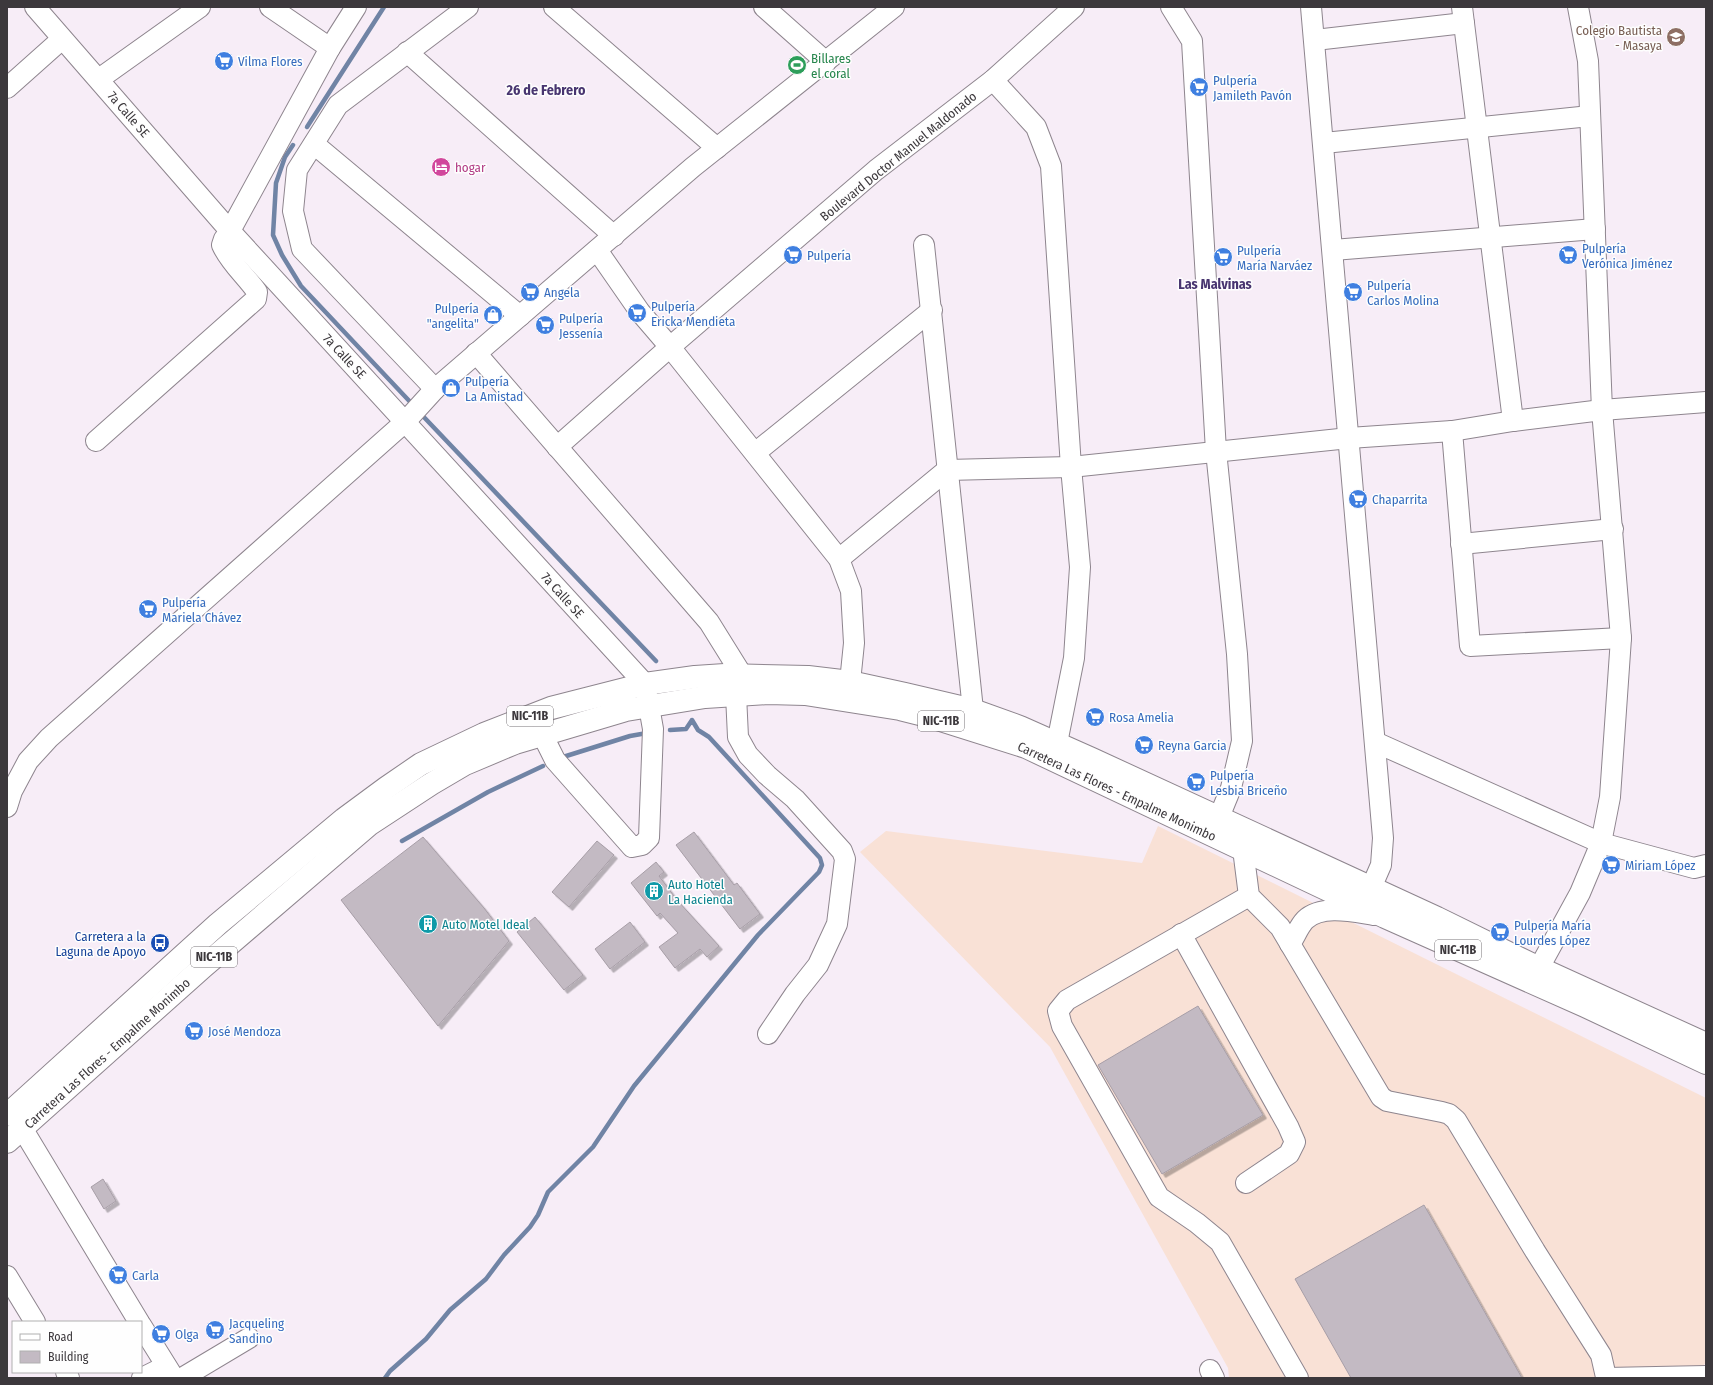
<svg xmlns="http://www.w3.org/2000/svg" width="1713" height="1385" viewBox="0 0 1713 1385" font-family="'Fira Sans Condensed',sans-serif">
<defs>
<filter id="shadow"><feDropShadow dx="3.5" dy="3.5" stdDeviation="0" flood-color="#0004"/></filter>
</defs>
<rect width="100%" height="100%" fill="#f7edf7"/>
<polygon fill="#f9e1d6" points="1158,826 1706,1098 1706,1363 1688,1378 1229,1378 1228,1368 1050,1047 860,852 886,831 1142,863"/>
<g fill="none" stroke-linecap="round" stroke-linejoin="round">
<g stroke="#7084a5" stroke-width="4.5">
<polyline points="307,127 384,7"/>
<polyline points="293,145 285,157 276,183 273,235 282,255 301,286 414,406"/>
<polyline points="420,413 656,661"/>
<polyline points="563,757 630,736 647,733"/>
<polyline points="402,841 488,792 543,766"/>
<polyline points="385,1378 390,1371 426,1339 450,1310 486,1279 504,1255 530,1227 538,1215 548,1192 593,1147 634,1086 758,935 819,872 822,865 820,858 709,737 698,730 692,720 686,729 670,730"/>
</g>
</g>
<g fill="#c3bac3" stroke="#a79ea7" filter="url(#shadow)">
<polygon points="694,832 734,885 737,883 760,914 740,929 676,845"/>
<polygon points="423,837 484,908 509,941 438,1026 341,900"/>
<polygon points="597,841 614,855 569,907 552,892"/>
<polygon points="656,862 664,872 659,876 677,900 719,946 707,957 700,949 675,968 659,947 678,933 660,913 657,916 631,883"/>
<polygon points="535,917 583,975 564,990 517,932"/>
<polygon points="630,922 645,942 610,969 595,949"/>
<polygon points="1198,1006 1263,1115 1162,1174 1098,1065"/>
<polygon points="103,1179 116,1201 104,1209 91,1187"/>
<polygon points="1424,1205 1522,1378 1351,1378 1295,1279"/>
</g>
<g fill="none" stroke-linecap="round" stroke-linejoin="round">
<g stroke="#8e858e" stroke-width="22">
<g id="minor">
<polyline points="35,7 230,231 645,684 653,729 649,838 642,845 632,847 555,760 542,734"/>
<polyline points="270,7 330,48"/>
<polyline points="554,7 717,148"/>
<polyline points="764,7 826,62"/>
<polyline points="1171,7 1192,41 1216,451 1237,654 1242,741 1231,788 1213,832"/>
<polyline points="1311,7 1383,838 1381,865 1371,888"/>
<polyline points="1462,7 1513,421"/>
<polyline points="1315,40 1464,23"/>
<polyline points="407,52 614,236"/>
<polyline points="99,79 200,7"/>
<polyline points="993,80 1036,127 1051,166 1071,467 1080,567 1074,658 1057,743"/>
<polyline points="7,88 62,39"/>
<polyline points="1324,143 1590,116"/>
<polyline points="314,144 520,316"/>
<polyline points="924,245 973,710"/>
<polyline points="597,250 640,312 670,347 839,559 851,591 854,643 850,682"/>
<polyline points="1333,250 1595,229"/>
<polyline points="476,353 709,622 742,675"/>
<polyline points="435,389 302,249 293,211 297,170 338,105 468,7"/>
<polyline points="1452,431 1470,646 1621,638"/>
<path d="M96,441L256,299L257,292C246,276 230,263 222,245L224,239L230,231L330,48L356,7"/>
<polyline points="557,447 670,347 876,170 993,80 1074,7"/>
<polyline points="755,453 932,310"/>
<polyline points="1461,544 1613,529"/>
<polyline points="839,559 947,470 1071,467 1349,438 1452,431 1513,421 1602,410 1706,402"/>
<polyline points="736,695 738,737 748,755 767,775 795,799 842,851 845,859 837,924 818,965 795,994 768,1034"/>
<polyline points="1375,742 1601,843 1694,868 1706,865"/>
<polyline points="7,807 12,791 28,761 49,738 405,422 435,389 693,167 894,7"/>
<polyline points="1243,849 1249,896 1280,927 1381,1097 1387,1101 1442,1112 1449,1114 1456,1120 1535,1251 1601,1355 1606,1377"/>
<polyline points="1249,896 1067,1000 1058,1011 1062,1026 1159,1197 1197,1223 1220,1242 1298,1378"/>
<polyline points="1181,934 1288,1126 1295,1142 1289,1154 1246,1183"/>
<path d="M1290,944C1295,937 1299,926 1305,920C1322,904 1354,912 1374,915"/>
<polyline points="1536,983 1539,968 1580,893 1601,843 1610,797 1621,638 1602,410 1588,61 1578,7"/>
<polyline points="22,1128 139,1322"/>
<polyline points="7,1276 35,1322"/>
<polyline points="141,1325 174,1378"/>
<polyline points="1210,1370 1214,1378"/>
<polyline points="66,1372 69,1378"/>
<polyline points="142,1378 166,1366"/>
<polyline points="182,1378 249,1338"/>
<polyline points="1606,1378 1706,1376"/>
</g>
</g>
<g stroke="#8e858e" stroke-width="24">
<g id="highway">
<polyline points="7,1115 218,924 344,819 386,788 421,764 484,734 551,708 645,684 695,677 725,675 808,677 850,682 905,694 973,710 1020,727 1092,759 1437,918 1539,968 1706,1044"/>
<polyline points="7,1142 203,967 335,854 370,824 431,784 465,764 515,743 626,710 705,697 768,693 805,694 900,709 928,716 1026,747 1385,917 1585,1006 1706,1063"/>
</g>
</g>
<use href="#minor" stroke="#fff" stroke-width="20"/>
<use href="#highway" stroke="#fff" stroke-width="22"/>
</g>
<defs>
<g id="school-disc" transform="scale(1)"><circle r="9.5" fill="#8d6e63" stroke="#fefefe"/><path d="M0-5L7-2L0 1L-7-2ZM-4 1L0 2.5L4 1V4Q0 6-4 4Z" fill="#fff"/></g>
<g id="supermarket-disc" transform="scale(1)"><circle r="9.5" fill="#3f7fe0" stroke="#fefefe"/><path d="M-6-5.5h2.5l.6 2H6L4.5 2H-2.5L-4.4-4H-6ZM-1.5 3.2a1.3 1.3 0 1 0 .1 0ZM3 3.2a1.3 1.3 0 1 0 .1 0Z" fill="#fff"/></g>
<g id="stadium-disc" transform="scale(1)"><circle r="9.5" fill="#2e9e5b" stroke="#fefefe"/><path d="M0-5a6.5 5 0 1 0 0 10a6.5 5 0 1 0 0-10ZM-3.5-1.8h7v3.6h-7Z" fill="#fff"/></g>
<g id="hotel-disc" transform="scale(1)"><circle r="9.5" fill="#d1479c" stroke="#fefefe"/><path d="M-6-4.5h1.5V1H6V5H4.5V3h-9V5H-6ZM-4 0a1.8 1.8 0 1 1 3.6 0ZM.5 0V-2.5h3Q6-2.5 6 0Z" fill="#fff"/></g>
<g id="shop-disc" transform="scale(1)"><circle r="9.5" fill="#3f7fe0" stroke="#fefefe"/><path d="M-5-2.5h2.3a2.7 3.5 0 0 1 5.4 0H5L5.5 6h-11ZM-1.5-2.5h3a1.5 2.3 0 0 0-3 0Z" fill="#fff"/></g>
<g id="building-disc" transform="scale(1)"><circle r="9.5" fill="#0f9aa8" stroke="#fefefe"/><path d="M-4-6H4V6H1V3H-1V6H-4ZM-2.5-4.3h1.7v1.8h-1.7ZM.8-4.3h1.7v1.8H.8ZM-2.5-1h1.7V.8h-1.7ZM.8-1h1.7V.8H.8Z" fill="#fff"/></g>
<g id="bus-disc" transform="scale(1)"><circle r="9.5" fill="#1a4fb4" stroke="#fefefe"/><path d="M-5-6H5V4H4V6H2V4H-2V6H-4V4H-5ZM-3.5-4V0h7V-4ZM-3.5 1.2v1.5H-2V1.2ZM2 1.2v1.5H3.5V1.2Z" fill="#fff"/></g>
</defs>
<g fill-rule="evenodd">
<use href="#school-disc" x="1676" y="37"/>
<use href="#supermarket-disc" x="224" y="61"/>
<use href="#stadium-disc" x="797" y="65"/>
<use href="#supermarket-disc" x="1199" y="87"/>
<use href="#hotel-disc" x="441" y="167"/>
<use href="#supermarket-disc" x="793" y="255"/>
<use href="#supermarket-disc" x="1568" y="255"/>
<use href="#supermarket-disc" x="1223" y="257"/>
<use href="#supermarket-disc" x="530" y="292"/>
<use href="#supermarket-disc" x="1353" y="292"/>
<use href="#supermarket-disc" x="637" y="313"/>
<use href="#shop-disc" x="493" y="315"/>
<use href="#supermarket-disc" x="545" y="325"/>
<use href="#shop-disc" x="451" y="388"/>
<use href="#supermarket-disc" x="1358" y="499"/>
<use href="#supermarket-disc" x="148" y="609"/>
<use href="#supermarket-disc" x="1095" y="717"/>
<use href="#supermarket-disc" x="1144" y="745"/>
<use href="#supermarket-disc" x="1196" y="782"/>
<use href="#supermarket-disc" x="1611" y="865"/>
<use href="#building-disc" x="654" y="891"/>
<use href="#building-disc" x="428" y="924"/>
<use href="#supermarket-disc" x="1500" y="932"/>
<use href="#bus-disc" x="160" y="943"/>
<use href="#supermarket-disc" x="194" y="1031"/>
<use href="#supermarket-disc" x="118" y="1275"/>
<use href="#supermarket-disc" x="215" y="1330"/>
<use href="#supermarket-disc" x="161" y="1334"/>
</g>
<g text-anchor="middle" stroke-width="3" stroke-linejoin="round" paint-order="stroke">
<g fill="#fefefe" stroke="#767376" stroke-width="1">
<rect x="507" y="706" width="46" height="20" rx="3"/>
<rect x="918" y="711" width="46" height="20" rx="3"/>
<rect x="1435" y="940" width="46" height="20" rx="3"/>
<rect x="191" y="947" width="46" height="20" rx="3"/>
</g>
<g font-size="12" font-weight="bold" fill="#3c383c">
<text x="530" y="720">NIC-11B</text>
<text x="941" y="725">NIC-11B</text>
<text x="1458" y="954">NIC-11B</text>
<text x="214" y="961">NIC-11B</text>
</g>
<g font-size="13" fill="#785e54" stroke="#fefefe" text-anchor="end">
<text x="1662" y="35">Colegio Bautista<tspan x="1662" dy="15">- Masaya</tspan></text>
</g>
<g font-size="13" fill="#27864d" stroke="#fefefe" text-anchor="start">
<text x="811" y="63">Billares<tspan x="811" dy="15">el coral</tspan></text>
</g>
<g font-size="13" fill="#366cbe" stroke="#fefefe" text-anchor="start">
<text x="238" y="66">Vilma Flores</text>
<text x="1213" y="85">Pulpería<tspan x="1213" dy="15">Jamileth Pavón</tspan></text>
<text x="1582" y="253">Pulpería<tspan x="1582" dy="15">Verónica Jiménez</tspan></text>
<text x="1237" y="255">Pulpería<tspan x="1237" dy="15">María Narváez</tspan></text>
<text x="807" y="260">Pulpería</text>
<text x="1367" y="290">Pulpería<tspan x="1367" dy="15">Carlos Molina</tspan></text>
<text x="544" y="297">Angela</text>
<text x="651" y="311">Pulpería<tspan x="651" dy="15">Ericka Mendieta</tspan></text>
<text x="479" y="313" text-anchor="end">Pulpería<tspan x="479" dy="15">"angelita"</tspan></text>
<text x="559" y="323">Pulpería<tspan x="559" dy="15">Jessenía</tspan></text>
<text x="465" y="386">Pulpería<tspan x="465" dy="15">La Amistad</tspan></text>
<text x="1372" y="504">Chaparrita</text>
<text x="162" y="607">Pulpería<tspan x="162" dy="15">Mariela Chávez</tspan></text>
<text x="1109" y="722">Rosa Amelia</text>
<text x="1158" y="750">Reyna Garcia</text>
<text x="1210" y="780">Pulpería<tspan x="1210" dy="15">Lesbia Briceño</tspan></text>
<text x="1625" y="870">Miriam López</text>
<text x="1514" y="930">Pulpería María<tspan x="1514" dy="15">Lourdes López</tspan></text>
<text x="208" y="1036">José Mendoza</text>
<text x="132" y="1280">Carla</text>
<text x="229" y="1328">Jacqueling<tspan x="229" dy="15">Sandino</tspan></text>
<text x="175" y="1339">Olga</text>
</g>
<g font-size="13" fill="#3c383c" stroke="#fefefe">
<text transform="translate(129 114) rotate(49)" y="5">7a Calle SE</text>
<text transform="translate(898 156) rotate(-39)" y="5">Boulevard Doctor Manuel Maldonado</text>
<text transform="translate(345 356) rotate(47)" y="5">7a Calle SE</text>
<text transform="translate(563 595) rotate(48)" y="5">7a Calle SE</text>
<text transform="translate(1117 791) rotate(25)" y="5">Carretera Las Flores - Empalme Monimbo</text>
<text transform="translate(107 1053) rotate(-42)" y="5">Carretera Las Flores - Empalme Monimbo</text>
</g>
<g font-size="13" fill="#b23c85" stroke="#fefefe" text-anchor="start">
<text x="455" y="172">hogar</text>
</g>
<g font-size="13" fill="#0d838f" stroke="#fefefe" text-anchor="start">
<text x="668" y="889">Auto Hotel<tspan x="668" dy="15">La Hacienda</tspan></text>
<text x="442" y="929">Auto Motel Ideal</text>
</g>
<g font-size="13" fill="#164399" stroke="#fefefe" text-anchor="end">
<text x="146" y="941">Carretera a la<tspan x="146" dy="15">Laguna de Apoyo</tspan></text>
</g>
<g font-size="14" font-weight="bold" fill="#483570" stroke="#fefefe">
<text x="546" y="95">26 de Febrero</text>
<text x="1215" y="289">Las Malvinas</text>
</g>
</g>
<rect width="1713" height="1385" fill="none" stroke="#3c383c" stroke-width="16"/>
<rect x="12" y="1321" width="130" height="52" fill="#fefefe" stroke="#b0afb0"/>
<rect x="20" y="1334" width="20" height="6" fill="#ffffff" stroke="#b0afb0"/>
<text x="48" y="1341" font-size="12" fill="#3c383c">Road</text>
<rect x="20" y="1351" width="20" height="12" fill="#c3bac3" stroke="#b0afb0"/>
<text x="48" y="1361" font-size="12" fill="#3c383c">Building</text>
</svg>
